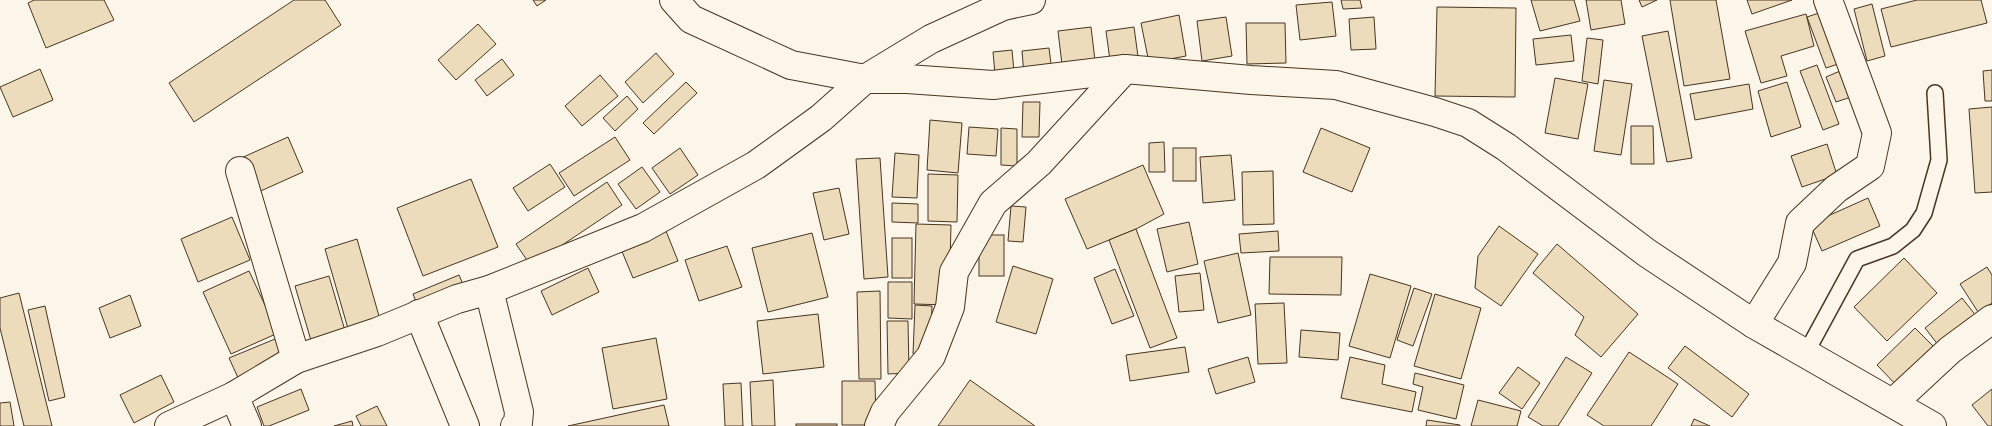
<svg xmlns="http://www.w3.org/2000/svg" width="1992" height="426" viewBox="0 0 1992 426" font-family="Roboto,sans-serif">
<rect width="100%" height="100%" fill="#fbf6e9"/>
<g fill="#ecdcbc" stroke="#4a3520">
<polygon points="34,0 104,0 114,20 46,48 28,3"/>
<polygon points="294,0 325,0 341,25 194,122 169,83"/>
<polygon points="533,0 546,0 537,6"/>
<polygon points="1341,0 1360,0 1362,8 1343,9"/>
<polygon points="1531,0 1574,0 1580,21 1540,31"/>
<polygon points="1586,0 1621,0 1625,24 1591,30"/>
<polygon points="1639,0 1657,0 1642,7"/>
<polygon points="1670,0 1716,0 1730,79 1684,86"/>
<polygon points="1747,0 1792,0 1752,14"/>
<polygon points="1917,0 1981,0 1987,23 1891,47 1881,9"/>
<polygon points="1332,2 1336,36 1300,40 1296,5"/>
<polygon points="1872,4 1885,56 1867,61 1854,9"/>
<polygon points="1437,7 1516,8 1515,97 1435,96"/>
<polygon points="1825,11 1844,62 1826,68 1807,17"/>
<polygon points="1806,14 1814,46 1781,56 1787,76 1761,83 1745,31"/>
<polygon points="1179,15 1186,56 1149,63 1141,23"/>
<polygon points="1226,17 1232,56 1202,61 1197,21"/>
<polygon points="1374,17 1376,49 1351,50 1349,19"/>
<polygon points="1246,23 1285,23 1286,63 1247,64"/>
<polygon points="478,24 496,44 456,80 438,60"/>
<polygon points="1091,27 1096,69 1063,73 1058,31"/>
<polygon points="1134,27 1139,64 1111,68 1106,31"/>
<polygon points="1668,31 1692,158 1667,162 1642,36"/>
<polygon points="1571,35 1574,61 1536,65 1533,39"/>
<polygon points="1587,38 1603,40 1598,84 1582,81"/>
<polygon points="1049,48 1052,72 1024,75 1022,51"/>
<polygon points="1012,50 1014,72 995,74 993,52"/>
<polygon points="656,53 674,74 643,103 625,82"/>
<polygon points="502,59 514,75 487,96 475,80"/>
<polygon points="1817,65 1839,124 1823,130 1800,71"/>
<polygon points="1847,68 1857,95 1836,102 1826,77"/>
<polygon points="40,69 53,100 13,117 0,87"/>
<polygon points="1992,70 1992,101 1985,101 1983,71"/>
<polygon points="600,75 618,96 582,126 565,106"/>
<polygon points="1555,78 1588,84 1578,139 1545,133"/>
<polygon points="1604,80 1632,84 1621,155 1594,151"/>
<polygon points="686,82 697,93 654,134 643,123"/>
<polygon points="1787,82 1801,127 1771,137 1758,91"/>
<polygon points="1749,84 1753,109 1695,120 1690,94"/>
<polygon points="627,96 638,109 615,131 603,118"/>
<polygon points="1023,102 1040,102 1039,137 1022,137"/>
<polygon points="1992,107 1992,192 1975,193 1969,109"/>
<polygon points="930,120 962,123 958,173 927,170"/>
<polygon points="1631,126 1653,126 1654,164 1631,164"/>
<polygon points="969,127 998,129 996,156 967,154"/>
<polygon points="1001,128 1017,129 1017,166 1001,165"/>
<polygon points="1321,128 1370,148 1352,192 1303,172"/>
<polygon points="288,137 303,172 254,194 239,159"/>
<polygon points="615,137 630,160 574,196 559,173"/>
<polygon points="1164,142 1165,172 1149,172 1149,143"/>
<polygon points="1827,144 1837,175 1802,187 1791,156"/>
<polygon points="680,148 698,175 670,194 652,168"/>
<rect x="1173" y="148" width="23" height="33"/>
<polygon points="895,153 919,155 917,198 892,197"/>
<polygon points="1231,155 1235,200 1203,203 1200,157"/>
<polygon points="880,158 888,277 864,279 856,159"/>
<polygon points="550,164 565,187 528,211 513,188"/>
<polygon points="1143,165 1164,214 1136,229 1087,249 1065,199"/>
<polygon points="642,167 660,192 636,209 618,184"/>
<polygon points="1273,171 1274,224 1243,225 1242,172"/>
<polygon points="928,174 958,175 957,222 928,221"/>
<polygon points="471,179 498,247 423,276 397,208"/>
<polygon points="607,182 622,205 531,266 516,244"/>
<polygon points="839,188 849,234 824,240 813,193"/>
<polygon points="1868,198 1880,226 1822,251 1810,224"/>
<polygon points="892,203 918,204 918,223 892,222"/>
<polygon points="1011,206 1026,207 1023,242 1008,241"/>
<polygon points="232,217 250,260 198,282 181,239"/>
<polygon points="1189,222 1198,264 1167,272 1157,229"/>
<polygon points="916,224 951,225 949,305 914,304"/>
<polygon points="1499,226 1538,254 1501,306 1475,288 1478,256"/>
<polygon points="1136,229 1177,338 1150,348 1109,240"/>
<polygon points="666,231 678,261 633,278 621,249"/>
<polygon points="1278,231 1279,251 1241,253 1239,234"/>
<polygon points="812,233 828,297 768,312 752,248"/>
<rect x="979" y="235" width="25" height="41"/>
<rect x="892" y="238" width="20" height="40"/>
<polygon points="357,239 381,323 349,332 325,249"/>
<polygon points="1557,244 1638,314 1601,357 1575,335 1584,317 1533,273"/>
<polygon points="727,246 742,287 699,301 685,260"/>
<polygon points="1238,253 1251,315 1218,323 1204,261"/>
<polygon points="1270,257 1342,257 1341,295 1269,294"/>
<polygon points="1904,258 1937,293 1887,341 1854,307"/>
<polygon points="1013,266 1053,279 1036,334 996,322"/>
<polygon points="1987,267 1992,275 1992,303 1978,312 1960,284"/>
<polygon points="588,268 599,292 552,315 541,291"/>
<polygon points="1115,269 1134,316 1112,324 1094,278"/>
<polygon points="249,271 278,333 231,354 203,292"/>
<polygon points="1200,273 1204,310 1179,312 1175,276"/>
<polygon points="1370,274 1411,286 1390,358 1349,346"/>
<polygon points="459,275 465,289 419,309 413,294"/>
<polygon points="329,276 346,334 312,344 295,286"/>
<polygon points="888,282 912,282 912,319 888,318"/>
<polygon points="1414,288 1432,294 1413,346 1397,340"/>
<polygon points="880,291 881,379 859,379 857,292"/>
<polygon points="19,293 52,426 24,426 0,328 0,298"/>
<polygon points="1435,294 1481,308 1461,379 1414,366"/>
<polygon points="130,295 141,326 110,338 99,308"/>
<polygon points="1962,298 1977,317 1939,346 1925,328"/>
<polygon points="1284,303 1287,363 1258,364 1255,304"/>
<polygon points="915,305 932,306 930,354 913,354"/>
<polygon points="45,306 65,397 49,401 28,310"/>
<polygon points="818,314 824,367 763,374 757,321"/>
<polygon points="887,321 908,321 909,373 888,374"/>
<polygon points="1915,328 1938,351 1900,389 1877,365"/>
<polygon points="1301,330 1340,333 1338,360 1299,357"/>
<polygon points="656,338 667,399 613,409 602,348"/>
<polygon points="275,339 285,363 240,382 229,358"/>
<polygon points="1685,346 1749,394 1732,417 1668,368"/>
<polygon points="1185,347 1189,372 1130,381 1126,355"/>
<polygon points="1629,352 1678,384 1651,426 1604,426 1587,415"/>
<polygon points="1248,357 1255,382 1216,394 1208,369"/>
<polygon points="1350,357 1385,365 1382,384 1416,392 1412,412 1341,398"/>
<polygon points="1566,357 1592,373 1558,426 1543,426 1528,417"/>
<polygon points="1518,367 1540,383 1522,409 1499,393"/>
<polygon points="1415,373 1464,385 1456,419 1418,410 1423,387 1413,384"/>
<polygon points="161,375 174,402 134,423 120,395"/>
<polygon points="773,380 775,426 752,426 750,382"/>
<polygon points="970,380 1035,426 938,426"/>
<polygon points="842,381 875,381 876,425 842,425"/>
<polygon points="741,383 743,426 725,426 723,384"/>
<polygon points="301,389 309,410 269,426 264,426 257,407"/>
<polygon points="1992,389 1992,426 1988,426 1972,405"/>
<polygon points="1478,400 1521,411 1517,426 1471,426"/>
<polygon points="10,402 14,426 0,426 0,403"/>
<polygon points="664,405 669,426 568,426"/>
<polygon points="377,406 387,426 361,426 356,416"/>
<polygon points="1694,419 1710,426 1691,426"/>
<polygon points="1427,420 1460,425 1460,426 1426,426"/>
<polygon points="352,421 353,426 334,426"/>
<rect x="796" y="424" width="41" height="2"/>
</g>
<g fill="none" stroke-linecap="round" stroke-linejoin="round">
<g stroke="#4a3520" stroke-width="18">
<polyline id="service" points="1806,353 1857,259 1893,246 1913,230 1924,213 1939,160 1935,93"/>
</g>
<g stroke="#4a3520" stroke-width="30">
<g id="minor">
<polyline points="240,171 296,359"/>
<polyline points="489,290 519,412 518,423 515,426"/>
<polyline points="419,314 465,426"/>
<polyline points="1754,324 1792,263 1800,223 1836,189 1870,166 1877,133 1828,0"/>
<polyline points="234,396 247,426"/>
<polyline points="169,426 234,396 296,359 377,332 457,299 489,290 643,228 756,165 821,118 865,79 931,39 1003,6 1031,0"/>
<polyline points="879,426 885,412 931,356 950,307 954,272 993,203 1039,163 1125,69"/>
</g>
</g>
<g stroke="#4a3520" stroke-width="30">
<polyline id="tertiary" points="1893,403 1950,350 1992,319"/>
</g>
<g stroke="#4a3520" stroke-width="30">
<polyline id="trunk" points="674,0 691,19 791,65 865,79 907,79 993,85 1125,69 1251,80 1336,85 1435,112 1468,123 1506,147 1647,253 1754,324 1932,426"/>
</g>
<use href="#service" stroke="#fbf6e9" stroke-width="15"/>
<use href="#minor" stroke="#fbf6e9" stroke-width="28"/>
<use href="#tertiary" stroke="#fbf6e9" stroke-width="28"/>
<use href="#trunk" stroke="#fbf6e9" stroke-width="28"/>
</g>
</svg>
